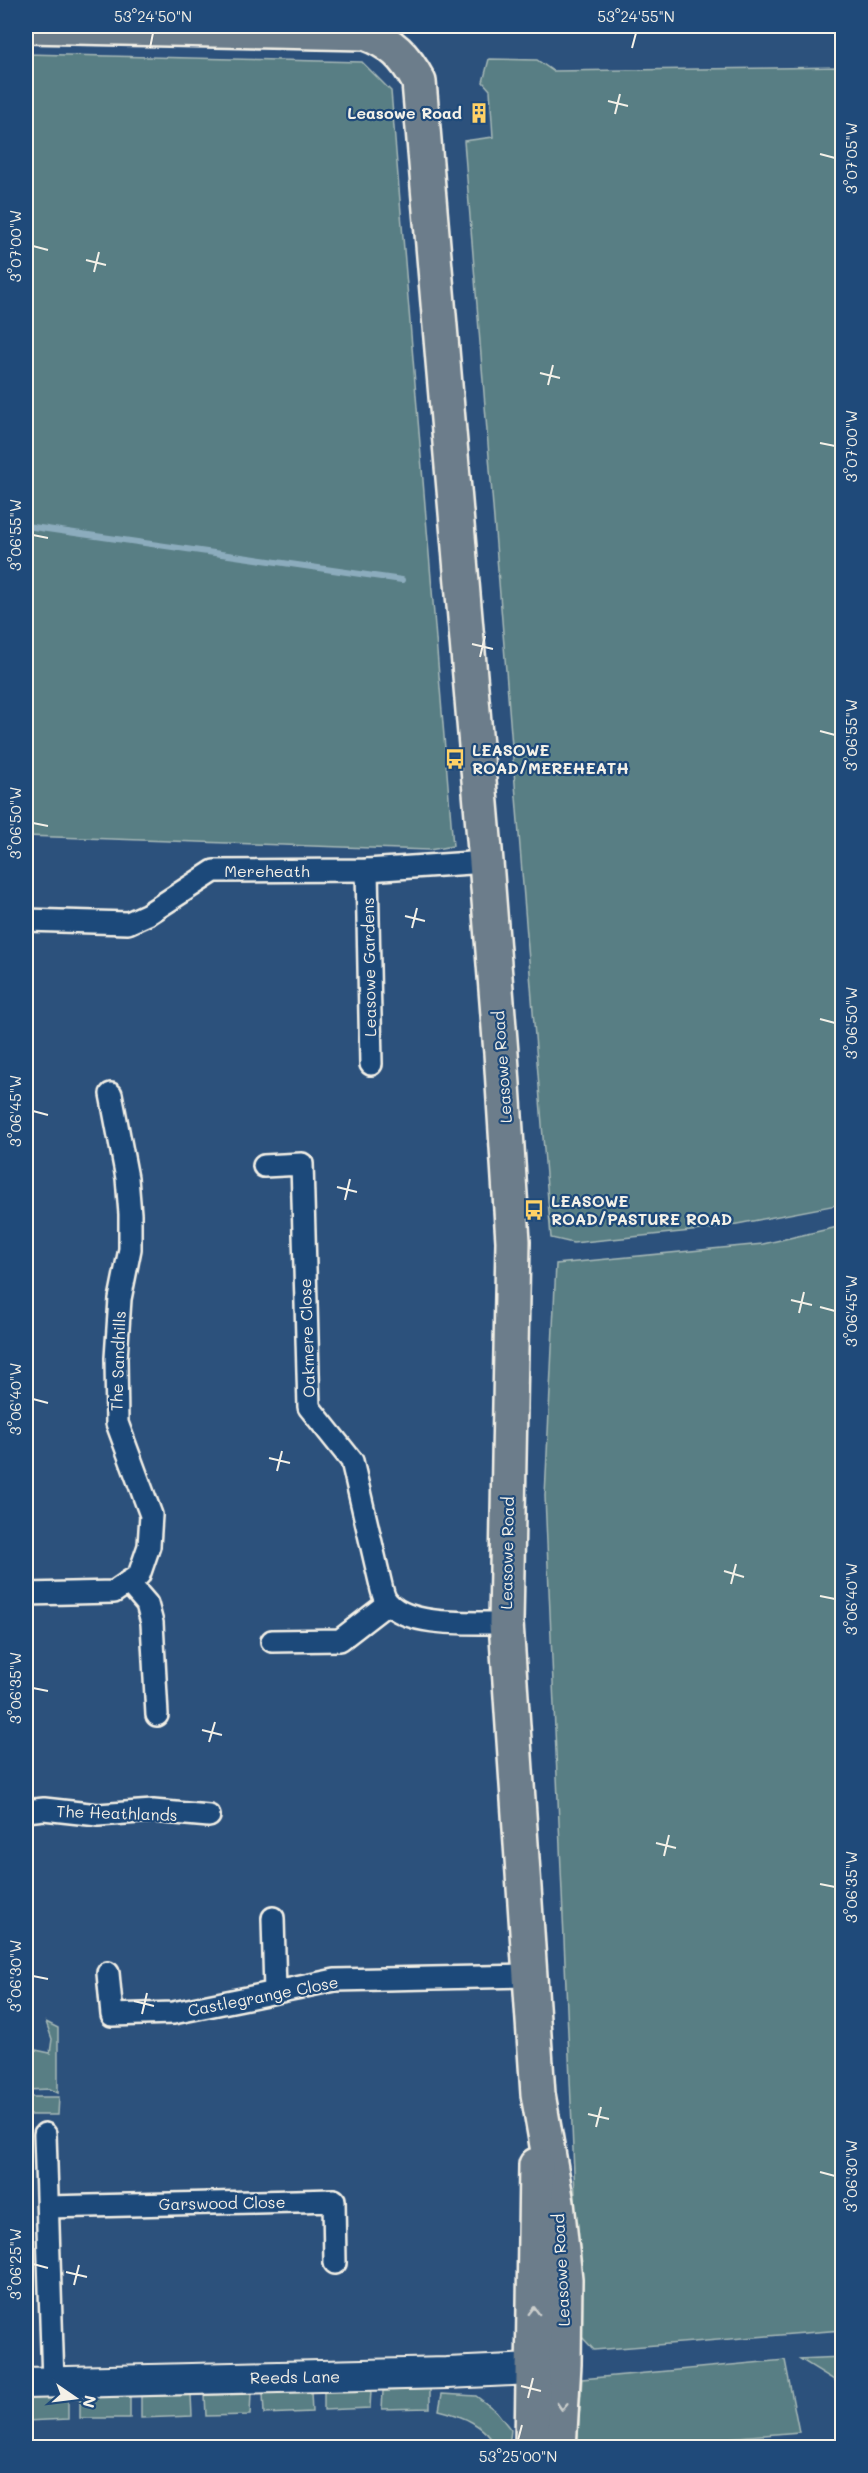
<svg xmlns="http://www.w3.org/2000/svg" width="868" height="2473" viewBox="0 0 868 2473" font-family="Mali,sans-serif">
<rect width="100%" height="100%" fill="#2c517c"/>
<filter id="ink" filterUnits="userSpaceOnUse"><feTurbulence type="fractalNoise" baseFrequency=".0167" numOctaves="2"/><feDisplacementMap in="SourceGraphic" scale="12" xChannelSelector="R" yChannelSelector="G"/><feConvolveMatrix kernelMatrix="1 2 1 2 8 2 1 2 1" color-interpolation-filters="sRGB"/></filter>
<g filter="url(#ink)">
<g fill="#597e84" stroke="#a6b8b6" stroke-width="1.5">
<polygon points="26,54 362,62 391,91 453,846 429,850 26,836"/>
<polygon points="489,59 537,60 553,71 842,67 842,1204 711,1229 573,1243 551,1238 464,141 493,137 490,90 483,82"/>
<polygon points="842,1226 842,2330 594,2350 581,2336 545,1496 556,1264 763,1244"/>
<polygon points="46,2022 58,2028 58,2093 50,2089 26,2090 26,2054 36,2050 50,2053 52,2039"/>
<polygon points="26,2097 59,2097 58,2115 26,2115"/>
<polygon points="842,2357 842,2385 800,2359"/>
<polygon points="785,2360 799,2432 727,2438 720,2447 577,2447 582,2379"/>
<polygon points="430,2389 430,2408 382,2409 383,2391"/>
<polygon points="371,2390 370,2408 324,2410 324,2391"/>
<polygon points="311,2392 312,2412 264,2414 263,2393"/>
<polygon points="251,2393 250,2415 206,2416 205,2395"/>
<path d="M442,2394L476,2396L496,2411L511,2430L509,2447H497C484,2425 464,2416 439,2410Z"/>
<polygon points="191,2395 192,2416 141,2418 141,2396"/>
<rect x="80" y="2396" width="50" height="22"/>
<polygon points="26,2398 68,2398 68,2419 26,2421"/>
</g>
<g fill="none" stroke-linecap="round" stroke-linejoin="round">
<polyline stroke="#8cacbd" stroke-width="6" points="26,526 402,580"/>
<g stroke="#f4f1e8" stroke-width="26">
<g id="street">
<polyline points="367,870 371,1064"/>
<polyline points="26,920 128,923 148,914 214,871 367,870 486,862"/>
<path d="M264,1166L302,1164L309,1407L352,1461L382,1590C383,1594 385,1600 388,1603C412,1628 474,1622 506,1623"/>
<polyline points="128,1582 147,1604 152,1623 157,1715"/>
<polyline points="26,1594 114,1592 139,1575 149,1546 151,1515 117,1423 116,1358 120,1299 130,1249 130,1214 127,1178 111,1094"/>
<polyline points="272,1641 340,1640 388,1603"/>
<polyline points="26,1811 44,1809 98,1815 153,1811 209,1816"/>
<polyline points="273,1918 275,1992"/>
<polyline points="108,1973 112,2015 173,2013 335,1980 529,1976"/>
<polyline points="45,2134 53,2382"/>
<polyline points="48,2207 334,2200 335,2263"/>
</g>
</g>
<g stroke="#f4f1e8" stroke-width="34">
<polyline id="secondary" points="26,2383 447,2373 532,2369 556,2365"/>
</g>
<g stroke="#f4f1e8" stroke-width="38">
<g id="primary">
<path d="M26,26L365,33C392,43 405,56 419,82L486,862L501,1053L513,1241L506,1623L538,2094L557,2203L565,2279L564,2364L559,2448"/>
<polyline points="532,2448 536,2165"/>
</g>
</g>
<use href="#street" stroke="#1f4a7a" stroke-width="21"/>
<use href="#secondary" stroke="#1f4a7a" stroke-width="30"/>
<use href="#primary" stroke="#6c7d8b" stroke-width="33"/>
</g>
<defs><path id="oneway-chevron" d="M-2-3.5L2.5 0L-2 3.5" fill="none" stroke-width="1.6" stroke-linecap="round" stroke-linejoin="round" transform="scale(1.5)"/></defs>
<g stroke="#cbcecc">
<use href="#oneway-chevron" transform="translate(534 2311) rotate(-89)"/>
<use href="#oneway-chevron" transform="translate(562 2406) rotate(93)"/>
</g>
</g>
<path fill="none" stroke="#f4f1e8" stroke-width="2" d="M150,48L153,33M632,48L636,33M608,101L628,106M615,114L620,94M820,154L835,158M33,246L48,250M86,260L106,265M94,272L99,252M540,373L560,378M548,385L553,365M820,443L835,446M33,535L48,538M472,644L493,649M480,657L485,636M820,731L835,735M33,823L48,826M405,916L425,921M412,928L417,908M820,1019L835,1023M33,1111L48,1115M337,1187L357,1192M345,1200L350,1179M791,1300L812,1305M820,1307L835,1311M799,1313L804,1292M33,1399L48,1403M269,1458L290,1463M277,1471L282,1451M724,1571L744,1577M731,1584L736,1564M820,1596L835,1599M33,1688L48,1691M202,1730L222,1735M209,1742L215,1722M656,1843L676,1848M664,1856L669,1835M820,1884L835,1887M33,1976L48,1979M134,2001L154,2006M142,2014L147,1993M588,2114L609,2119M596,2127L601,2107M820,2172L835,2176M33,2264L48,2268M66,2272L87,2277M74,2285L79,2265M521,2386L541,2391M528,2398L533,2378M518,2440L522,2425"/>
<defs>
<g id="building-bare" transform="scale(1.62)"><path d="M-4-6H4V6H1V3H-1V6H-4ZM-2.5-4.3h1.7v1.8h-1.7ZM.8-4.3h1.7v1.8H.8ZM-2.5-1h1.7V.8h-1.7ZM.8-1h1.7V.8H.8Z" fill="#ffd166" stroke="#1f4a7a" stroke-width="2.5" paint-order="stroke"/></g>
<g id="bus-bare" transform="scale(1.62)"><path d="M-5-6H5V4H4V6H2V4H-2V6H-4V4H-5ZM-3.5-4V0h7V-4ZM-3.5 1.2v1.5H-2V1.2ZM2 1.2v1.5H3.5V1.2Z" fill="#ffd166" stroke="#1f4a7a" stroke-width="2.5" paint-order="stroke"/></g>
</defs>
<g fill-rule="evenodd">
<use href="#building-bare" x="479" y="113"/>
<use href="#bus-bare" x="455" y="759"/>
<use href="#bus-bare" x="534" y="1210"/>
</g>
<g text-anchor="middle" stroke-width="4.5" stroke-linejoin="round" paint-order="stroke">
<g font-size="16" font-weight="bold" fill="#f4f1e8" stroke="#1f4a7a" text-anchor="start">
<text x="462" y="119" text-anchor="end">Leasowe Road</text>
<text x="472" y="756">LEASOWE<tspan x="472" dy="18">ROAD/MEREHEATH</tspan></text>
<text x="551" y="1207">LEASOWE<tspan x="551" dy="18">ROAD/PASTURE ROAD</tspan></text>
</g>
<g font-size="16" fill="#f4f1e8" stroke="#1f4a7a">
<text x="267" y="877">Mereheath</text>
<text transform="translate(369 967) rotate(-91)" y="6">Leasowe Gardens</text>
<text transform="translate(502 1067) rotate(-94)" y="6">Leasowe Road</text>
<text transform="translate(307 1338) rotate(-92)" y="6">Oakmere Close</text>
<text transform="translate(118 1361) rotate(-88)" y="6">The Sandhills</text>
<text transform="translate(507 1553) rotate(-89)" y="6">Leasowe Road</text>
<text transform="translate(117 1813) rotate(2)" y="6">The Heathlands</text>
<text transform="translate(263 1996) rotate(-11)" y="6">Castlegrange Close</text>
<text transform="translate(222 2203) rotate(-1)" y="6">Garswood Close</text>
<text transform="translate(561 2270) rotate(-93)" y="6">Leasowe Road</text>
<text transform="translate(295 2377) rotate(-1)" y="6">Reeds Lane</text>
</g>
</g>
<rect width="868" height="2473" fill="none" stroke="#1f4a7a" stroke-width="66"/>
<g transform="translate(75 2398) rotate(104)" stroke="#1f4a7a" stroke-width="4.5" paint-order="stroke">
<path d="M0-4.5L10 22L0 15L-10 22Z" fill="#f4f1e8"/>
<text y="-9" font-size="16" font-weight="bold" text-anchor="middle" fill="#f4f1e8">N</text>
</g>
<rect x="33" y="33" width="802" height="2407" fill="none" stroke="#f4f1e8" stroke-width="2"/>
<g font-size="15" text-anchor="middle" fill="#f4f1e8">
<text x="153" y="22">53°24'50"N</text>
<text x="636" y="22">53°24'55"N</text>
<text transform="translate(852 158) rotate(-90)" y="5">3°07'05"W</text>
<text transform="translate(16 246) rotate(-90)" y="5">3°07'00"W</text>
<text transform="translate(852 446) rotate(-90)" y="5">3°07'00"W</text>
<text transform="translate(16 535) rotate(-90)" y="5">3°06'55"W</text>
<text transform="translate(852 735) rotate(-90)" y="5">3°06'55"W</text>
<text transform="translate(16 823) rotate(-90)" y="5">3°06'50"W</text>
<text transform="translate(852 1023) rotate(-90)" y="5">3°06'50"W</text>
<text transform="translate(16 1111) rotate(-90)" y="5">3°06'45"W</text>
<text transform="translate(852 1311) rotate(-90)" y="5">3°06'45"W</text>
<text transform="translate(16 1399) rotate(-90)" y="5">3°06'40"W</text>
<text transform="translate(852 1599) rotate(-90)" y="5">3°06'40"W</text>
<text transform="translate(16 1688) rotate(-90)" y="5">3°06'35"W</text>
<text transform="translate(852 1887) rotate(-90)" y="5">3°06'35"W</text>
<text transform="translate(16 1976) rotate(-90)" y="5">3°06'30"W</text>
<text transform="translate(852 2176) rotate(-90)" y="5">3°06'30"W</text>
<text transform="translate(16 2264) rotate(-90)" y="5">3°06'25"W</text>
<text x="518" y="2462">53°25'00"N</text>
</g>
</svg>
